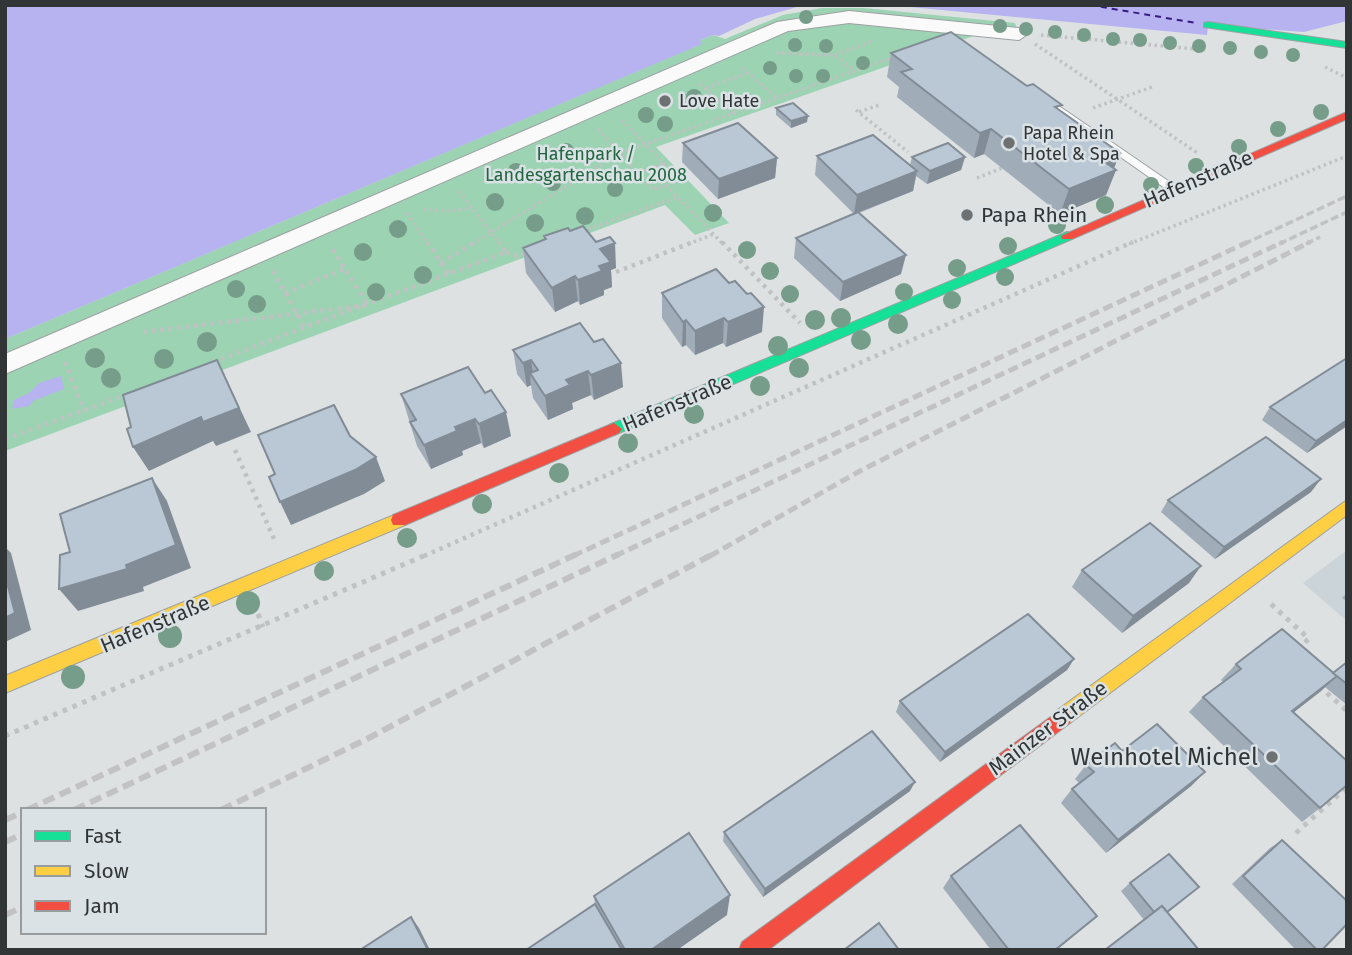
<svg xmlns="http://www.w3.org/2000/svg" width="1352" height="955" viewBox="0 0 1352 955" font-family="'Fira Sans',sans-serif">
<rect width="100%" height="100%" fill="#dde1e2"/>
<polygon fill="#cbd5d9" points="1347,550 1347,621 1303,583"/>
<polygon fill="#9cd3b3" points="822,8 864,8 1015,23 1019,34 979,34 656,147 729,223 695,235 665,205 5,451 5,339 701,44 700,40 713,35 725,39 783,15"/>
<g fill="#b7b2f0">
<polygon points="5,5 804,5 755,19 719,36 713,35 700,40 702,44 5,339"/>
<polygon points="889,5 1347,5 1347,21 1304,32 1208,25 1207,35"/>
<polygon points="61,376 64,389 33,401 29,406 12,409 14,400 29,393 39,383"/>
</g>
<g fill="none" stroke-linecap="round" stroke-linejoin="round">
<polyline stroke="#381c81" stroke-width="2" stroke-dasharray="6 5" stroke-linecap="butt" points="1090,5 1196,23"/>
<g stroke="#9da1a2" stroke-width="2">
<polygon id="lane" points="1056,104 1177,187 1177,191 1169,191 1052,109 1052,105"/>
</g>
<g stroke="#9da1a2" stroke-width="2">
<polygon id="street" points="849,11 1019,28 1028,34 1019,40 849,23 788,31 5,374 5,354 777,22"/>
</g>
<g stroke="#9da1a2" stroke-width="2">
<g id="fast">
<polygon points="1208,22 1347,42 1347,48 1204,27 1204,23"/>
<polygon points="1067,232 1072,233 1072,239 619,433 614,435 606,429 609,425"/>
</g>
</g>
<g stroke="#9da1a2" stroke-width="2">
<g id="slow">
<polygon points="1347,500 1347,515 1070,723 1063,726 1056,723 1054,717 1056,711"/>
<polygon points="399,513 405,515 407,520 405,525 5,693 5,676"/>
</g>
</g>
<g stroke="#9da1a2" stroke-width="2">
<g id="jam">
<polygon points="1347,112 1347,119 1072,239 1062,239 1061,236"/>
<polygon points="614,423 622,429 619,433 405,525 393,525 391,520 393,515"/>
<polygon points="1063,708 1070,711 1072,717 1070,723 768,950 739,950 742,942"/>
</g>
</g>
<g stroke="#c0c1c2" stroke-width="3.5" stroke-dasharray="2.5 3.5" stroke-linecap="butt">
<polyline points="1041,35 1207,50"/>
<polyline points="1035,44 1199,154"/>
<polyline points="776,53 834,55 854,70"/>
<polyline points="835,55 873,41"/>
<polyline points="1325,67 1347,78"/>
<polyline points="742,68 777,98"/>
<polyline points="700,84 733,113"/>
<polyline points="706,88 748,73"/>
<polyline points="1093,108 1152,87"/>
<polyline points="856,110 908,152"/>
<polyline points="859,112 879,105"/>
<polyline points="598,129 653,190 680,180 622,120"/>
<polyline points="638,173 664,163"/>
<polyline points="977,178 1002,168"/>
<polyline points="666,185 723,244"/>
<polyline points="459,191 500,244"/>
<polyline points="423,209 450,211 472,208"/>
<polyline points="407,213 428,244"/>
<polyline points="583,231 677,197"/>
<polyline points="472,244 620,153 894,57"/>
<polyline points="688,244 714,234"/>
<polyline points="1129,244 1347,156"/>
</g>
<g stroke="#c0c1c2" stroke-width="4.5" stroke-dasharray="3.5 5" stroke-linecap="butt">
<polyline points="427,242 449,274"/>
<polyline points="722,242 800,323"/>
<polyline points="506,252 517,256 529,251"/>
<polyline points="441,263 475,242"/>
<polyline points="273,271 305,328"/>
<polyline points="616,272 693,242"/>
<polyline points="285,293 345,269"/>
<polyline points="143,332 368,305 331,247"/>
<polyline points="65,362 84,411"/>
<polyline points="213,362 506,252 499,242"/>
<polyline points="5,439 126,395"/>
<polyline points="235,450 274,539"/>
<polyline points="424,556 1133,242"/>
</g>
<g stroke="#c0c1c2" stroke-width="5" stroke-dasharray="4.5 6" stroke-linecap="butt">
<polyline points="1271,604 1309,639 1299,647"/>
<polyline points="258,614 263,627"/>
<polyline points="1319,686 1347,711"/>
<polyline points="5,736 428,554"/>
<polyline points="1296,833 1347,787"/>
</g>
<use href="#lane" fill="#fafafb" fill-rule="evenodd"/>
<use href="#street" fill="#fafafb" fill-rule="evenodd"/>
<use href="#fast" fill="#16e098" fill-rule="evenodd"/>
<use href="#slow" fill="#ffcf43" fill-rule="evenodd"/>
<use href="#jam" fill="#f24e42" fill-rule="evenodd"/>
<g stroke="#c2c2c3" stroke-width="3.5" stroke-dasharray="8 3.5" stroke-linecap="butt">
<polyline points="1244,244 1347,196"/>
<polyline points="1279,244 1347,212"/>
<polyline points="1306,244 1320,237"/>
</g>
<g stroke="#c2c2c3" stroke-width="5" stroke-dasharray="10 5" stroke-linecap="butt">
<polyline points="573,556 1248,242"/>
<polyline points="615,556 1283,242"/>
<polyline points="710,556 860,471 1310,242"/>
</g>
<g stroke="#c2c2c3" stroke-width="6" stroke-dasharray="12 6" stroke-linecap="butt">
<polyline points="27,810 577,554"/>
<polyline points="74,810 619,554"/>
<polyline points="221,810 367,739 713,554"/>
<polyline points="5,820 23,812"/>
<polyline points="5,842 23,834"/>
<polyline points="5,915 23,907"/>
</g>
</g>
<g fill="#769d89">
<circle cx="806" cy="17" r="7"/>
<circle cx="1000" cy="26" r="7"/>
<circle cx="1026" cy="29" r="7"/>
<circle cx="1055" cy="32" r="7"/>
<circle cx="1084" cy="35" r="7"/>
<circle cx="1113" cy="39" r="7"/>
<circle cx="1140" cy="40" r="7"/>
<circle cx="1170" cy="43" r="7"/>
<circle cx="795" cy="45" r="7"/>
<circle cx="826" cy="46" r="7"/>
<circle cx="1199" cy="46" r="7"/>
<circle cx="1230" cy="48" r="7"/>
<circle cx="1261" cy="52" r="7"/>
<circle cx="1293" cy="55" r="7"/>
<circle cx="863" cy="63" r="7"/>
<circle cx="770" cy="68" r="7"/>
<circle cx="796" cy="76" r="7"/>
<circle cx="823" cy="76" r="7"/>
<circle cx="694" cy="97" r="8"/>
<circle cx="1321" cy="112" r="8"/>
<circle cx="646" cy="115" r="8"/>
<circle cx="665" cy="124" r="8"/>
<circle cx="1278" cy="129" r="8"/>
<circle cx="1239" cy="147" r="8"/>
<circle cx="566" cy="151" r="8"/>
<circle cx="1196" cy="166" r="8"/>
<circle cx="516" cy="171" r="8"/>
<circle cx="553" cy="183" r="8"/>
<circle cx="1151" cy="185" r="8"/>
<circle cx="615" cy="189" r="8"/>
<circle cx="495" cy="202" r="9"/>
<circle cx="1105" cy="205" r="9"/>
<circle cx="713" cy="213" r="9"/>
<circle cx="585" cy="216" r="9"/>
<circle cx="535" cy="223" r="9"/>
<circle cx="1057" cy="225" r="9"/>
<circle cx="398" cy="229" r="9"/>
<circle cx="1008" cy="246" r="9"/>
<circle cx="747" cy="250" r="9"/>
<circle cx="363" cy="252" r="9"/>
<circle cx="957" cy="268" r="9"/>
<circle cx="770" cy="271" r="9"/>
<circle cx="423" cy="275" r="9"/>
<circle cx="1005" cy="277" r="9"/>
<circle cx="236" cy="289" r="9"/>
<circle cx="376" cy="292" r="9"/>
<circle cx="904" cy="292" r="9"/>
<circle cx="790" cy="294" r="9"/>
<circle cx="952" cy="300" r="9"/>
<circle cx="257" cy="304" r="9"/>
<circle cx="841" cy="318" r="10"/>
<circle cx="815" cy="320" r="10"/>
<circle cx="898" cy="324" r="10"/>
<circle cx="861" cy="340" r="10"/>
<circle cx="207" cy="342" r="10"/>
<circle cx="778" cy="346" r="10"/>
<circle cx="95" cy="358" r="10"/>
<circle cx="164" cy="359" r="10"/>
<circle cx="799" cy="368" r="10"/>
<circle cx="111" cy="378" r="10"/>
<circle cx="760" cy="386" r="10"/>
<circle cx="694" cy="414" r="10"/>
<circle cx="628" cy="443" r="10"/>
<circle cx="559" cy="473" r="10"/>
<circle cx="482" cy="504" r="10"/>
<circle cx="407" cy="538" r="10"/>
<circle cx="324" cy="571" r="10"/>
<circle cx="248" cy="603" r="12"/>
<circle cx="170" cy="636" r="12"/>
<circle cx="73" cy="677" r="12"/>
</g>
<g fill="#a0acb8">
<polygon points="891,53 1114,169 1116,170 1106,195 1060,214 984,154 974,158 897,97 899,87 887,77"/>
<polygon points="776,108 807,122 791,128 776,115"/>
<polygon points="683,143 777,158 775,178 718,199 682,162"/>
<polygon points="817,156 910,165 912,157 965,157 961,170 927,184 916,176 913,191 859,213 901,274 840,301 794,258 796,238 854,214 815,175"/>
<polygon points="570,231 616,268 611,270 612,287 604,290 604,295 580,305 578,301 555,312 526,273 523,248 544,240 544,236"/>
<polygon points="662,293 762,332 726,347 723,343 695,355 686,345 682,347 662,318"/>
<polygon points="580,323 623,387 594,400 591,395 572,403 573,409 548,420 533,398 531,385 527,387 517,374 513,350"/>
<polygon points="468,367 511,436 484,448 481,443 462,451 463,455 431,469 417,446 401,394"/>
<polygon points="1270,407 1347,426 1307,453 1262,420"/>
<polygon points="1311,492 1215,559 1161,512 1168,500"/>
<polygon points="1082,570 1189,583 1122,633 1072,587"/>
<polygon points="1347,593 1347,602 1342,598"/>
<polygon points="1074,659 1067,670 940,762 896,712 900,701"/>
<polygon points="1347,662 1347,705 1325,687 1294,712 1320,808 1302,822 1189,712 1203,697 1223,682 1221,680 1236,664 1333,673"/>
<polygon points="1122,751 1205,772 1191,786 1106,853 1061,803 1072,789 1079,783 1075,779 1086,765"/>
<polygon points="910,791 763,897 723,841 724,832"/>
<polygon points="1282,840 1322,950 1296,950 1232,884 1270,848"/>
<polygon points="951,876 1097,916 1057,950 991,950 943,888"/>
<polygon points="1130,883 1167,912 1144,920 1121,891"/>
<polygon points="594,896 727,915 677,950 526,950 595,904"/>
</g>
<g fill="#828c96">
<polygon points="808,116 807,122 791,128 791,121"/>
<polygon points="991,129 984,154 974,158 980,133"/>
<polygon points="1120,153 1113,171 1116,170 1106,195 1060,214 1069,189 1102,160"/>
<polygon points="965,157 961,170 927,184 930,171"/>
<polygon points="777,158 775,178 718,199 719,179"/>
<polygon points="917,171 913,191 854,214 857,195"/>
<polygon points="615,243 616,268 611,270 612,287 604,290 604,295 580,305 578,280 600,249"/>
<polygon points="906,255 901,274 840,301 843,282"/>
<polygon points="575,276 578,301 555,312 552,288"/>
<polygon points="764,307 762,332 726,347 728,322"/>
<polygon points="724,318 723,343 695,355 695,331"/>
<polygon points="686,320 686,345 682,347 683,322"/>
<polygon points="217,360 251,432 216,446 213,441 149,471 133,447"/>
<polygon points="531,360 534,380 530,373 531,385 527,387 523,363"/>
<polygon points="621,363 623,387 594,400 591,375"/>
<polygon points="588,371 591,395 572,403 573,409 548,420 545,396 566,380"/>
<polygon points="506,412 511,436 484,448 479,424"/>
<polygon points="475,419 481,443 462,451 463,455 431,469 424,445 455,427"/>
<polygon points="1347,420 1347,426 1307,453 1316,441"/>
<polygon points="376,457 385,481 364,494 291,525 280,502"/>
<polygon points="152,478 167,501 191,568 143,587 144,591 78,611 59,589 126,565"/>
<polygon points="1321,479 1311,492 1215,559 1224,547"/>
<polygon points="5,547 11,553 31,630 5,642"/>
<polygon points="1201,566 1189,583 1122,633 1133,616"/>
<polygon points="1074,659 1067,670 940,762 945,752"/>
<polygon points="1337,676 1320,692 1276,726 1292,711"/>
<polygon points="1205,772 1191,786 1106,853 1118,840"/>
<polygon points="915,782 910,791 763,897 765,889"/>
<polygon points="730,895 727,915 677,950 651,950"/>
<polygon points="411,917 419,928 430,950 428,950"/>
</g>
<g fill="#bac8d6" stroke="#828c96" stroke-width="2">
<polygon points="951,32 1027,86 1033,84 1062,105 1055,107 1120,153 1102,160 1116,170 1069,189 991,129 980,133 901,72 912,69 891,53"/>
<polygon points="793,103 808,116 791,121 776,108"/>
<polygon points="738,123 777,158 719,179 683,143"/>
<polygon points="873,135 917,171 857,195 817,156"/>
<polygon points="948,143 965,157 930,171 912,157"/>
<polygon points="858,212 906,255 843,282 796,238"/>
<polygon points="583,226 596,242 610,237 615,243 600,249 611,262 599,266 602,271 578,280 575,276 552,288 523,248 546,239 544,236 568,228 570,231"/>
<polygon points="716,269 729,283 735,281 747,294 751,293 764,307 728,322 724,318 695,331 686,320 683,322 662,293"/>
<polygon points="580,323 594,342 603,339 621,363 591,375 588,371 566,380 570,385 545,396 530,373 538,370 531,360 523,363 513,350"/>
<polygon points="1347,358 1347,420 1316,441 1270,407"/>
<polygon points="217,360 239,408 203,422 201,417 133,447 127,429 131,427 123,395"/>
<polygon points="468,367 485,393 491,390 506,412 479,424 475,419 455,427 457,431 424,445 410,422 416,420 401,394"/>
<polygon points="334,405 350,436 376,457 355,470 280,502 269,477 275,474 258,435"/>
<polygon points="1266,437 1321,479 1224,547 1168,500"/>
<polygon points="152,478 176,545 126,565 127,569 59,589 60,555 70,552 60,514"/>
<polygon points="1150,523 1201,566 1133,616 1082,570"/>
<polygon points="5,575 15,613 5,618"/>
<polygon points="1028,614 1074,659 945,752 900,701"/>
<polygon points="1282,629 1337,676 1292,711 1347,761 1347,785 1320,808 1203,697 1241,669 1236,664"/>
<polygon points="1347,662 1347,684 1333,673"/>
<polygon points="1157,724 1205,772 1118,840 1072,789 1094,772 1086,765 1115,743 1122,751"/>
<polygon points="872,731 915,782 765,889 724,832"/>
<polygon points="1020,825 1097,916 1055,950 1009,950 951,876"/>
<polygon points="689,833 730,895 651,950 625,950 594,896"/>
<polygon points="1282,840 1347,901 1347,924 1322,950 1317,950 1243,876"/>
<polygon points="1169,854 1199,887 1167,912 1162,906 1154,912 1130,883"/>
<polygon points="595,904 622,950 526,950"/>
<polygon points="1162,906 1199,950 1105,950"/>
<polygon points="411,917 428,950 360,950"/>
<polygon points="879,923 899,950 844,950"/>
</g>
<g fill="#6e7172" stroke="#dae2e5" stroke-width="2.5">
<circle cx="665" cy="101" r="7"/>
<circle cx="1009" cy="143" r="7"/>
<circle cx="967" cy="215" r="7"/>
<circle cx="1272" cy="757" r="7"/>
</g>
<g text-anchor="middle" stroke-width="5" stroke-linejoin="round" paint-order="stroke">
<g font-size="18" fill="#323536" stroke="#dae2e5" text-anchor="start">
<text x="679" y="107">Love Hate</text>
<text x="1023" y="139">Papa Rhein<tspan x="1023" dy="21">Hotel &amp; Spa</tspan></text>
</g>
<g font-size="18" fill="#226640" stroke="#dae2e5">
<text x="586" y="160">Hafenpark /<tspan x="586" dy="21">Landesgartenschau 2008</tspan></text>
</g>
<g font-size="21" fill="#323536" stroke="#dae2e5">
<text transform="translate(1198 179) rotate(-23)" y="7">Hafenstraße</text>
<text transform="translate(677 403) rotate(-23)" y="7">Hafenstraße</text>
<text transform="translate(155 624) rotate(-23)" y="7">Hafenstraße</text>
<text transform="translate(1048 728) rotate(-37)" y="7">Mainzer Straße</text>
</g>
<g font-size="21" fill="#323536" stroke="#dae2e5" text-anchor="start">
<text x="981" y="222">Papa Rhein</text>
</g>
<g font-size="24" fill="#323536" stroke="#dae2e5" text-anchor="end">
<text x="1258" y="765">Weinhotel Michel</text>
</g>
</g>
<rect width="1352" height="955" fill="none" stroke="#323536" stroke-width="14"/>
<rect x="21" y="808" width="245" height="126" fill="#dae2e5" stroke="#979d9f" stroke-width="2"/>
<rect x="35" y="831" width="35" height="10" fill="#16e098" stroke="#979d9f" stroke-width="2"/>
<text x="84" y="843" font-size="21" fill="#323536">Fast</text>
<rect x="35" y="866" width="35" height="10" fill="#ffcf43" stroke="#979d9f" stroke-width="2"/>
<text x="84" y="878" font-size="21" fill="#323536">Slow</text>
<rect x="35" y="901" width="35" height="10" fill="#f24e42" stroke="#979d9f" stroke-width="2"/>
<text x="84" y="913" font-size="21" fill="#323536">Jam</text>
</svg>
